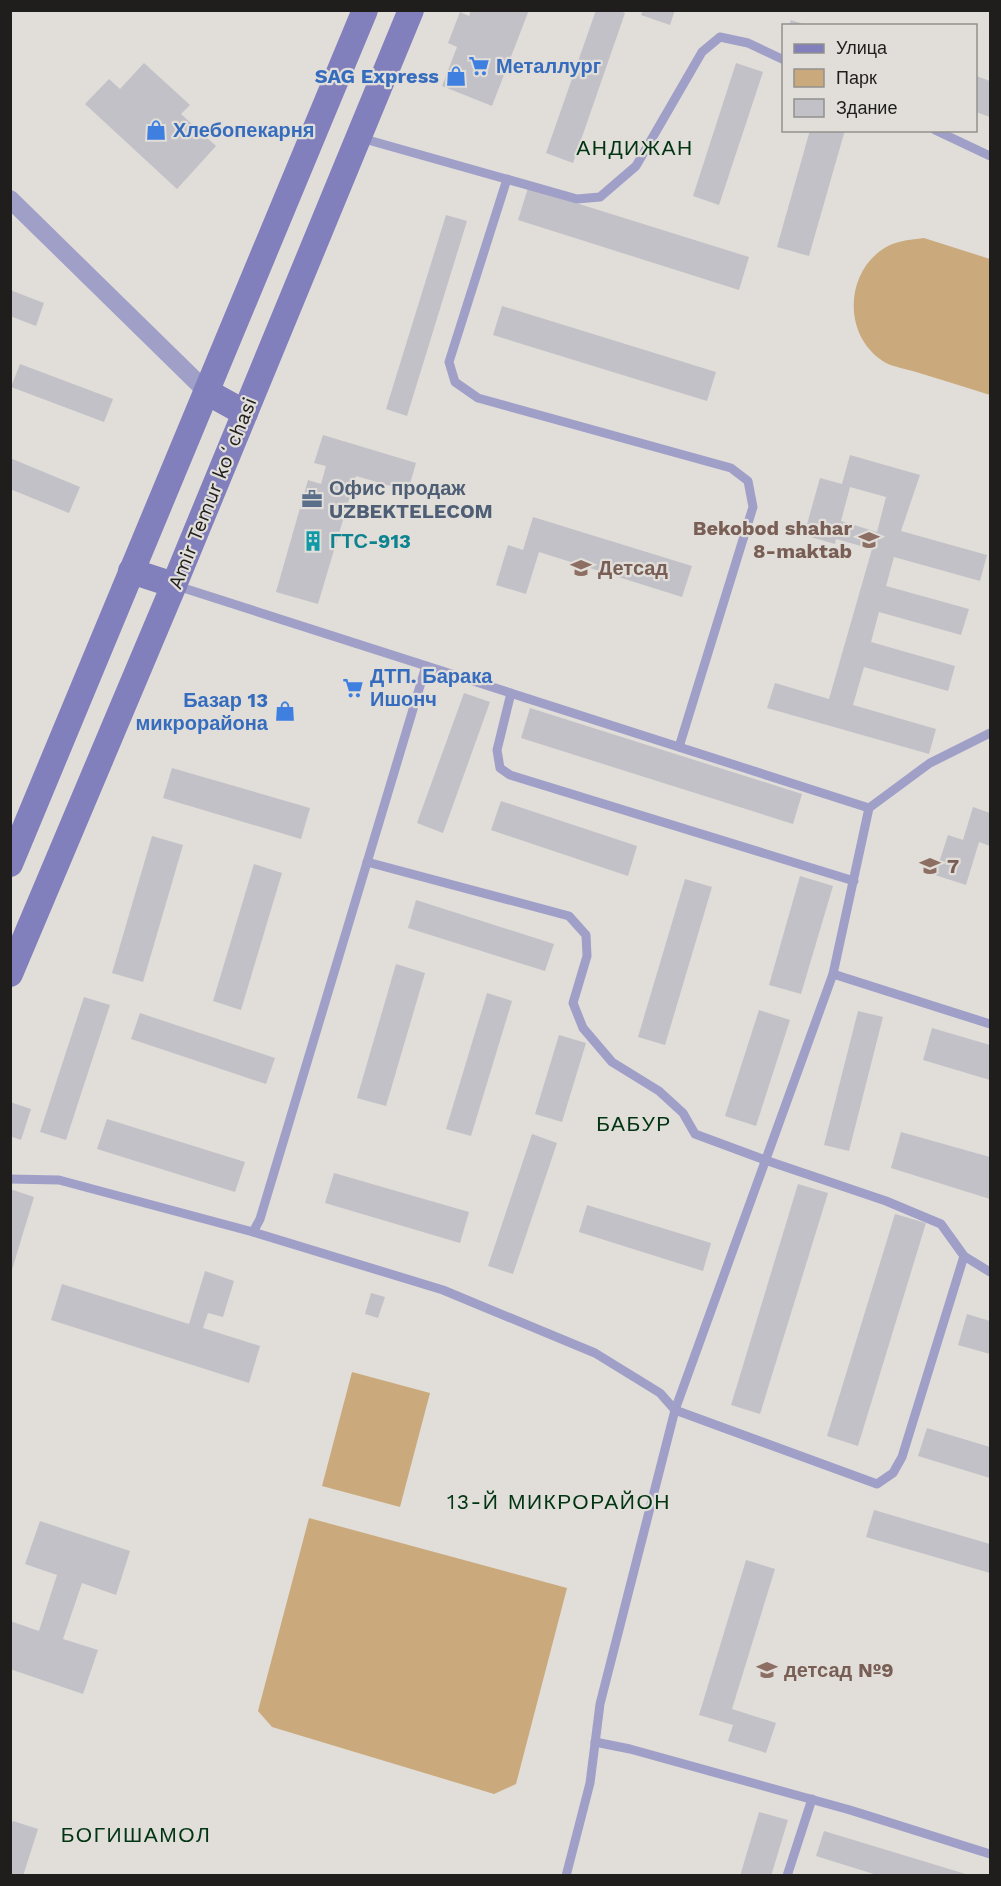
<svg xmlns="http://www.w3.org/2000/svg" width="1001" height="1886" viewBox="0 0 1001 1886" font-family="'Work Sans',sans-serif">
<rect width="100%" height="100%" fill="#e1ded9"/>
<g fill="#caaa7c">
<path d="M924,238L990,259V395C966,387 941,380 916,372C907,369 894,367 886,363C844,339 844,278 880,251C893,241 908,240 924,238Z"/>
<polygon points="352,1372 430,1393 400,1507 322,1486"/>
<polygon points="309,1518 567,1588 516,1784 494,1794 272,1727 258,1711"/>
</g>
<g fill="#c2c1c7" fill-rule="evenodd">
<polygon points="471,10 529,10 492,106 442,86 457,47 448,43 460,12 469,16"/>
<polygon points="596,10 618,10 625,13 573,163 546,153"/>
<polygon points="643,10 675,10 670,25 641,15"/>
<polygon points="791,20 806,25 806,26 789,26"/>
<polygon points="144,63 190,105 181,114 216,146 177,189 85,104 109,79 120,89"/>
<polygon points="736,63 763,72 719,205 693,196"/>
<polygon points="976,76 990,81 990,117 976,112"/>
<polygon points="810,130 845,130 809,256 777,247"/>
<polygon points="528,188 749,257 739,290 518,220"/>
<polygon points="446,215 467,221 407,416 386,409"/>
<polygon points="10,290 44,303 36,326 10,316"/>
<polygon points="502,306 716,372 707,401 493,335"/>
<polygon points="20,364 113,399 104,422 11,387"/>
<polygon points="323,435 416,463 408,491 356,476 318,604 276,592 308,480 321,484 326,466 314,463"/>
<path d="M850,455L920,475L901,531L987,555L980,581L894,557L886,586L969,609L961,635L879,612L871,642L955,666L948,691L864,667L853,705L936,729L929,754L767,708L775,683L829,699L872,549L836,539L835,544L804,535L820,478L842,484ZM850,487L886,497L877,532L841,521Z"/>
<polygon points="10,458 80,487 69,513 10,489"/>
<polygon points="533,517 692,566 682,597 539,552 526,594 496,585 508,545 523,550"/>
<polygon points="464,693 490,702 443,833 417,823"/>
<polygon points="530,708 802,794 793,824 521,738"/>
<polygon points="172,768 310,808 301,839 163,798"/>
<polygon points="501,801 637,846 628,876 491,830"/>
<polygon points="973,807 990,813 990,846 979,842 966,885 935,875 948,835 963,840"/>
<polygon points="152,836 183,845 143,982 112,973"/>
<polygon points="254,864 282,873 241,1010 213,1001"/>
<polygon points="800,876 833,886 801,994 769,985"/>
<polygon points="685,879 712,887 665,1045 638,1037"/>
<polygon points="416,900 554,944 545,971 408,928"/>
<polygon points="396,964 425,973 386,1106 357,1098"/>
<polygon points="487,993 512,1001 471,1136 446,1129"/>
<polygon points="84,997 110,1005 66,1140 40,1132"/>
<polygon points="759,1010 790,1020 756,1126 725,1116"/>
<polygon points="858,1011 883,1017 849,1151 824,1145"/>
<polygon points="140,1013 275,1058 266,1084 131,1039"/>
<polygon points="932,1028 990,1045 990,1080 923,1060"/>
<polygon points="559,1035 586,1043 562,1122 535,1114"/>
<polygon points="10,1102 31,1109 21,1140 10,1136"/>
<polygon points="107,1119 245,1162 235,1192 97,1149"/>
<polygon points="901,1132 990,1157 990,1199 891,1168"/>
<polygon points="532,1134 557,1143 513,1274 488,1266"/>
<polygon points="334,1173 469,1212 460,1243 325,1203"/>
<polygon points="798,1184 828,1193 760,1414 731,1405"/>
<polygon points="10,1189 34,1197 11,1273 10,1273"/>
<polygon points="587,1205 711,1243 703,1271 579,1232"/>
<polygon points="895,1214 926,1223 858,1446 827,1436"/>
<polygon points="205,1271 234,1281 223,1317 208,1313 203,1328 260,1346 249,1383 51,1320 62,1284 189,1324"/>
<polygon points="371,1293 385,1297 378,1318 365,1314"/>
<polygon points="967,1314 990,1321 990,1354 958,1345"/>
<polygon points="927,1428 990,1447 990,1478 918,1456"/>
<polygon points="874,1510 990,1544 990,1573 866,1537"/>
<polygon points="40,1521 130,1551 116,1595 82,1583 63,1639 98,1650 83,1694 10,1669 10,1621 39,1631 57,1575 25,1564"/>
<polygon points="746,1560 775,1569 732,1709 776,1723 766,1753 728,1741 733,1725 699,1715"/>
<polygon points="759,1812 788,1820 771,1876 740,1876"/>
<polygon points="13,1821 38,1829 23,1876 10,1876 10,1828"/>
<polygon points="824,1831 969,1875 969,1876 880,1876 816,1856"/>
</g>
<g fill="none" stroke-linecap="round" stroke-linejoin="round">
<g stroke="#9f9fc8" stroke-width="9">
<polyline points="935,130 990,156"/>
<polyline points="361,138 577,199 600,197 636,166 702,52 720,37 748,43 784,60"/>
<polyline points="507,179 449,362 455,382 478,398 731,468 748,481 753,507 679,747"/>
<polyline points="174,585 869,808"/>
<polyline points="511,693 497,750 500,768 510,775 854,881"/>
<polyline points="990,733 930,763 869,808 833,974 990,1024"/>
<polyline points="367,862 569,916 586,935 587,956 573,1003 583,1028 612,1062 659,1091 683,1113 695,1134 765,1160 886,1201 941,1224 964,1256 990,1272"/>
<polyline points="833,974 675,1410 877,1484 893,1473 902,1457 964,1256"/>
<polyline points="10,1179 59,1180 253,1232 260,1219 426,666"/>
<polyline points="253,1232 443,1290 595,1353 660,1393 675,1410 600,1704 590,1783 566,1876"/>
<polyline points="595,1742 630,1749 850,1810 990,1854"/>
<polyline points="787,1876 812,1799"/>
</g>
<polyline stroke="#9f9fc8" stroke-width="18" points="10,199 207,392"/>
<g stroke="#817fbc" stroke-width="26">
<polyline points="207,392 245,413"/>
<polyline points="131,571 174,585"/>
<polyline points="10,864 365,10"/>
<polyline points="10,974 174,585 411,10"/>
</g>
</g>
<defs>
<g id="supermarket-bare" transform="scale(1.62)"><path d="M-6-5.5h2.5l.6 2H6L4.5 2H-2.5L-4.4-4H-6ZM-1.5 3.2a1.3 1.3 0 1 0 .1 0ZM3 3.2a1.3 1.3 0 1 0 .1 0Z" fill="#3f7fe0" stroke="#e1ded9" stroke-width="2.5" paint-order="stroke"/></g>
<g id="shop-bare" transform="scale(1.62)"><path d="M-5-2.5h2.3a2.7 3.5 0 0 1 5.4 0H5L5.5 6h-11ZM-1.5-2.5h3a1.5 2.3 0 0 0-3 0Z" fill="#3f7fe0" stroke="#e1ded9" stroke-width="2.5" paint-order="stroke"/></g>
<g id="office-bare" transform="scale(1.62)"><path d="M-6-3h4V-5.5h4V-3h4V5H-6ZM-1-4.5V-3h2v-1.5ZM-6 0V1H6V0Z" fill="#5c6f8a" stroke="#e1ded9" stroke-width="2.5" paint-order="stroke"/></g>
<g id="school-bare" transform="scale(1.62)"><path d="M0-5L7-2L0 1L-7-2ZM-4 1L0 2.5L4 1V4Q0 6-4 4Z" fill="#8d6e63" stroke="#e1ded9" stroke-width="2.5" paint-order="stroke"/></g>
<g id="building-bare" transform="scale(1.62)"><path d="M-4-6H4V6H1V3H-1V6H-4ZM-2.5-4.3h1.7v1.8h-1.7ZM.8-4.3h1.7v1.8H.8ZM-2.5-1h1.7V.8h-1.7ZM.8-1h1.7V.8H.8Z" fill="#0f9aa8" stroke="#e1ded9" stroke-width="2.5" paint-order="stroke"/></g>
</defs>
<g fill-rule="evenodd">
<use href="#supermarket-bare" x="479" y="66"/>
<use href="#shop-bare" x="456" y="76"/>
<use href="#shop-bare" x="156" y="130"/>
<use href="#office-bare" x="312" y="499"/>
<use href="#school-bare" x="869" y="540"/>
<use href="#building-bare" x="313" y="541"/>
<use href="#school-bare" x="581" y="568"/>
<use href="#supermarket-bare" x="353" y="688"/>
<use href="#shop-bare" x="285" y="711"/>
<use href="#school-bare" x="930" y="866"/>
<use href="#school-bare" x="767" y="1670"/>
</g>
<g text-anchor="middle" stroke-width="4.5" stroke-linejoin="round" paint-order="stroke">
<g font-size="20" font-weight="bold" fill="#366cbe" stroke="#e1ded9" text-anchor="start">
<text x="496" y="73">Металлург</text>
<text x="439" y="83" text-anchor="end">SAG Express</text>
<text x="173" y="137">Хлебопекарня</text>
<text x="370" y="683">ДТП. Барака<tspan x="370" dy="23">Ишонч</tspan></text>
<text x="268" y="707" text-anchor="end">Базар 13<tspan x="268" dy="23">микрорайона</tspan></text>
</g>
<g font-size="20" font-weight="bold" fill="#4e5e75" stroke="#e1ded9" text-anchor="start">
<text x="329" y="495">Офис продаж<tspan x="329" dy="23">UZBEKTELECOM</tspan></text>
</g>
<g font-size="20" fill="#1f1e1c" stroke="#e1ded9">
<text transform="translate(212 493) rotate(-68)" y="7">Amir Temur koʻchasi</text>
</g>
<g font-size="20" font-weight="bold" fill="#785e54" stroke="#e1ded9" text-anchor="start">
<text x="852" y="535" text-anchor="end">Bekobod shahar<tspan x="852" dy="23">8-maktab</tspan></text>
<text x="598" y="575">Детсад</text>
<text x="947" y="873">7</text>
<text x="784" y="1677">детсад №9</text>
</g>
<g font-size="20" font-weight="bold" fill="#0d838f" stroke="#e1ded9" text-anchor="start">
<text x="330" y="548">ГТС-913</text>
</g>
<g font-size="21" letter-spacing="1.5" fill="#003412" stroke="#e1ded9">
<text x="635" y="155">АНДИЖАН</text>
<text x="634" y="1131">БАБУР</text>
<text x="559" y="1509">13-Й МИКРОРАЙОН</text>
<text x="136" y="1842">БОГИШАМОЛ</text>
</g>
</g>
<rect width="1001" height="1886" fill="none" stroke="#1f1e1c" stroke-width="24"/>
<rect x="782" y="24" width="195" height="108" fill="#e1ded9" stroke="#93918d" stroke-width="1.5"/>
<rect x="794" y="44" width="30" height="9" fill="#817fbc" stroke="#93918d" stroke-width="1.5"/>
<text x="836" y="54" font-size="18" fill="#1f1e1c">Улица</text>
<rect x="794" y="69" width="30" height="18" fill="#caaa7c" stroke="#93918d" stroke-width="1.5"/>
<text x="836" y="84" font-size="18" fill="#1f1e1c">Парк</text>
<rect x="794" y="99" width="30" height="18" fill="#c2c1c7" stroke="#93918d" stroke-width="1.5"/>
<text x="836" y="114" font-size="18" fill="#1f1e1c">Здание</text>
</svg>
